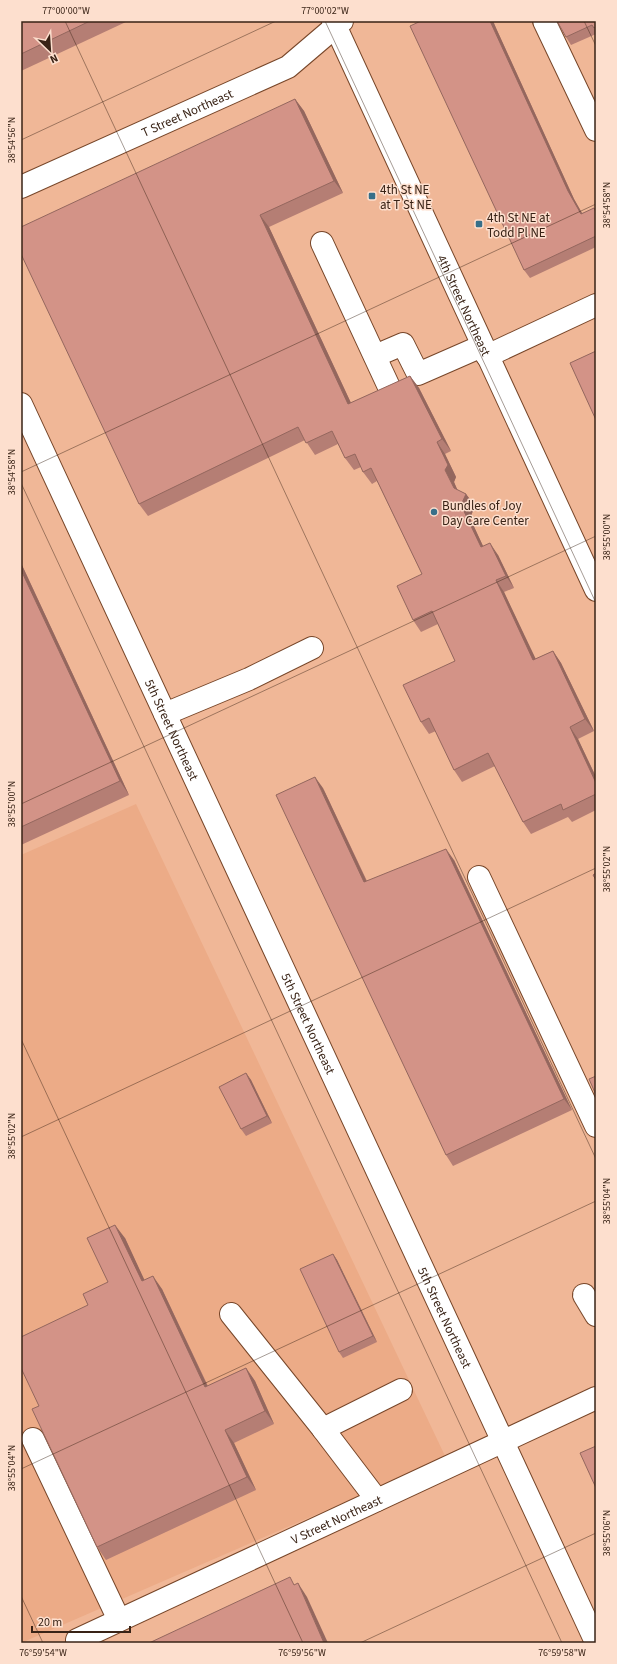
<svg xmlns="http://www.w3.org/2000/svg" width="617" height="1664" viewBox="0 0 617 1664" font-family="'Source Sans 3',sans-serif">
<rect width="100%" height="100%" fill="#f0b797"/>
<polygon fill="#ecab87" points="136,804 446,1458 21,1643 21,855"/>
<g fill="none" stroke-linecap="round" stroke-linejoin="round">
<g stroke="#774629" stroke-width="24">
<g id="minor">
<path id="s1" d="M333,21L596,590"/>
<polyline points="544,21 596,130"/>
<path id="s2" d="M21,187L288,67L342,21"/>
<polyline points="322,243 389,387"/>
<polyline points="375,356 403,344 418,374 482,346"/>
<polyline points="487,356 596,305"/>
<path id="s3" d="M21,404L596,1642"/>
<polyline points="165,714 249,679 312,648"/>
<polyline points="479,877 596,1126"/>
<polyline points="584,1295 596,1315"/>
<polyline points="231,1314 323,1429 377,1500"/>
<polyline points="323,1429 401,1390"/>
<polyline points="33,1439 119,1620"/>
<path id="s4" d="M77,1640L596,1398"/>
</g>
</g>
<use href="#minor" stroke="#fff" stroke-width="22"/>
</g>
<g fill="#b57e74">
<polygon points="21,21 128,21 21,71"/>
<polygon points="421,21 493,21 496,28 574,199 582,213 596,211 596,247 530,278 524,270"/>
<polygon points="596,21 596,34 571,45 566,37"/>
<polygon points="295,99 304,111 343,193 269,227 351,403 410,376 419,388 451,451 445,454 456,477 454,482 457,490 466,494 475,506 470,518 483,546 498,555 514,588 504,592 535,659 553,651 561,663 594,731 578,739 596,777 596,810 572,822 568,817 531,834 523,822 495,766 462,782 454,770 436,731 429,734 421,722 455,661 438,624 421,632 413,620 422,574 377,481 372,484 363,472 361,467 354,470 345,458 338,444 315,455 305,440 148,516 139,504"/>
<polygon points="21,563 129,795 21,845"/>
<polygon points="323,788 367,881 454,860 572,1110 453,1166 446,1155"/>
<polygon points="246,1073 251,1080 272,1123 246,1136 241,1129"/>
<polygon points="125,1238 144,1280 162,1289 208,1386 246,1368 255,1381 274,1424 234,1443 256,1490 106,1560 97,1547 39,1406 108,1282"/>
<polygon points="333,1254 337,1260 377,1342 343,1358 339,1352"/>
</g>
<g fill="#94675e">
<polygon points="490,21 493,21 496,28 574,199 587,222 581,214 568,191"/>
<polygon points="295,99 304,111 343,193 334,181"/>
<polygon points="260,215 269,227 357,416 348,404"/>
<polygon points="410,376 419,388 451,451 442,439"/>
<polygon points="437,442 445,454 456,477 454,482 462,500 454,488 445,470"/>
<polygon points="466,494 475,506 470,518 489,559 481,547 461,505"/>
<polygon points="490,543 498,555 514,588 506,576"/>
<polygon points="21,563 129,795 120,781 21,570"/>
<polygon points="496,580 504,592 542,672 533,660"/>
<polygon points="553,651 561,663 594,731 585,719"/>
<polygon points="570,727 578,739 596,777 596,783"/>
<polygon points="315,777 323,788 372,893 364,882"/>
<polygon points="446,849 454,860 572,1110 564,1099"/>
<polygon points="246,1073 251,1080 272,1123 267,1116"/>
<polygon points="115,1225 125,1238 151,1294 142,1281"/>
<polygon points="333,1254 337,1260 377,1342 373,1336"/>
<polygon points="153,1276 162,1289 214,1400 205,1387"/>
<polygon points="246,1368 255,1381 274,1424 265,1411"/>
<polygon points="225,1430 234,1443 256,1490 247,1477"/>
<polygon points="298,1583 307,1597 328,1643 324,1643"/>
</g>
<g fill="#d39387" stroke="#94675e">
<polygon points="21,21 90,21 21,54"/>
<polygon points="421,21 490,21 568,191 581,214 594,208 596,212 596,236 524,270 410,26"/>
<polygon points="557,21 596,21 596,26 594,28 592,25 566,37"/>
<polygon points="295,99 334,181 260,215 348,404 410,376 442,439 437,442 448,465 445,470 454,488 466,494 461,505 481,547 490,543 506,576 496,580 533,660 553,651 585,719 570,727 596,783 596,794 563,810 561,804 523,822 488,753 454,770 429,718 421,722 403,685 455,661 432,611 413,620 397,586 422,574 371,468 363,472 355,454 345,458 332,431 306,443 298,427 139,504 21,254 21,227"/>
<polygon points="596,351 596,420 570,363"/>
<polygon points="21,570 120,781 21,827"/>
<polygon points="315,777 364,882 446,849 564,1099 446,1155 276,795"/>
<polygon points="596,873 596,880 593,875"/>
<polygon points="246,1073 267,1116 241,1129 219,1087"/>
<polygon points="596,1076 596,1095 589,1079"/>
<polygon points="115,1225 142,1281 153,1276 205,1387 246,1368 265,1411 225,1430 247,1477 97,1547 32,1409 39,1406 21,1368 21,1337 88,1305 83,1294 108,1282 87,1238"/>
<polygon points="333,1254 373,1336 339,1352 300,1269"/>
<polygon points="596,1446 596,1488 580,1453"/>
<polygon points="290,1577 294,1585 298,1583 324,1643 149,1643"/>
</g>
<path fill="none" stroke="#392316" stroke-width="1" stroke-opacity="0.45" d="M65,21L596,1159M325,21L596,603M584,21L596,46M21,140L276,21M21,472L596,204M21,483L562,1643M21,804L596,536M21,1039L303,1643M21,1137L596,868M21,1469L596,1201M21,1596L43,1643M360,1643L596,1533"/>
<g fill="#376f89" stroke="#fddfce" stroke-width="1.5">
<rect x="368" y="192" width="8" height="8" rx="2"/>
<rect x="475" y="220" width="8" height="8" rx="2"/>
<circle cx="434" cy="512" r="4"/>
</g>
<g text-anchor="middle" stroke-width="3" stroke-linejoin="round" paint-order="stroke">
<g font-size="13" fill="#392316" stroke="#fddfce">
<text dy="5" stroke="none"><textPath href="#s2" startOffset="182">T Street Northeast</textPath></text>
<text dy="5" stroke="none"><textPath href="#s1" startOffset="313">4th Street Northeast</textPath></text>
<text dy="5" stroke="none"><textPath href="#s3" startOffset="359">5th Street Northeast</textPath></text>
<text dy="5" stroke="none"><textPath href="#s3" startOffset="683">5th Street Northeast</textPath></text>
<text dy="5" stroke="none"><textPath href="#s3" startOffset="1007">5th Street Northeast</textPath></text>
<text dy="5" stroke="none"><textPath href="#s4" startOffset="286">V Street Northeast</textPath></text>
</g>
<g font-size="13" fill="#392316" stroke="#fddfce" text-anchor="start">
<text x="380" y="194">4th St NE<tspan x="380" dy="15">at T St NE</tspan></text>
<text x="487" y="222">4th St NE at<tspan x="487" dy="15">Todd Pl NE</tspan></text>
<text x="442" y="510">Bundles of Joy<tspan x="442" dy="15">Day Care Center</tspan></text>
</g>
</g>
<rect width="617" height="1664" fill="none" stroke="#fddfce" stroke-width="44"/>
<g transform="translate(50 50) rotate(155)" stroke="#fddfce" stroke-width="3" paint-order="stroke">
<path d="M0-3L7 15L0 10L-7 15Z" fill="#392316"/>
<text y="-6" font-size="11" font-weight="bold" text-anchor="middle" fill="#392316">N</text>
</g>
<path d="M32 1626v6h98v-6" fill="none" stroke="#392316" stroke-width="2"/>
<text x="38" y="1626" font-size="12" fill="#392316" stroke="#fddfce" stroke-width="3" paint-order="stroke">20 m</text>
<rect x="22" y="22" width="573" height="1620" fill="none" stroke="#392316" stroke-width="1.5"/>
<g font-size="10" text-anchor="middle" fill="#392316">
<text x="66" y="14">77°00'00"W</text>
<text x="325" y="14">77°00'02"W</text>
<text transform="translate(11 140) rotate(-90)" y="4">38°54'56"N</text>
<text transform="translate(606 205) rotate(-90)" y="4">38°54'58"N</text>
<text transform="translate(11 472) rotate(-90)" y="4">38°54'58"N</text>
<text transform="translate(606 537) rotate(-90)" y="4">38°55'00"N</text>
<text transform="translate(11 804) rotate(-90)" y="4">38°55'00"N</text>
<text transform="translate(606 869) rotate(-90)" y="4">38°55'02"N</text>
<text transform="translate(11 1136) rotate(-90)" y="4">38°55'02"N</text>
<text transform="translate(606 1201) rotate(-90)" y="4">38°55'04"N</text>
<text transform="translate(11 1468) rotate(-90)" y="4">38°55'04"N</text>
<text transform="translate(606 1533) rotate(-90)" y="4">38°55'06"N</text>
<text x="43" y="1656">76°59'54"W</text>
<text x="302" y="1656">76°59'56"W</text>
<text x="562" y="1656">76°59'58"W</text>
</g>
</svg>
